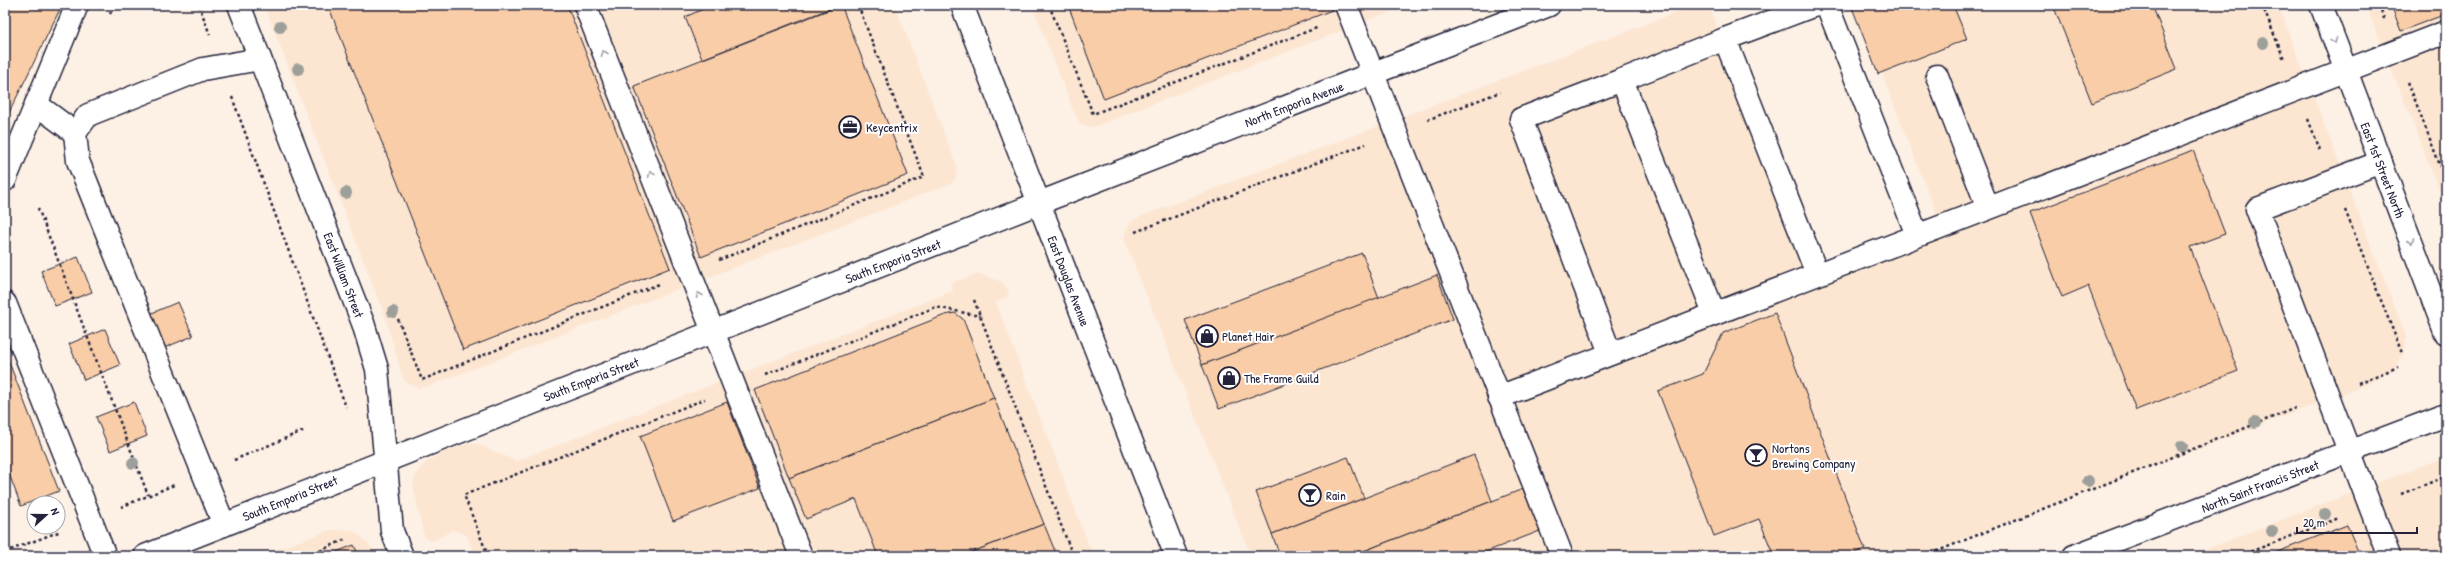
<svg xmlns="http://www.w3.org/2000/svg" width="2451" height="561" viewBox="0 0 2451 561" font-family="'Patrick Hand',sans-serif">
<rect width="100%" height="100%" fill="#fdf0e5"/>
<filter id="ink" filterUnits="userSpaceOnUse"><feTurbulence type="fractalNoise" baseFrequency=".025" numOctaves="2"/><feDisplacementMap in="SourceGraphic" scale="8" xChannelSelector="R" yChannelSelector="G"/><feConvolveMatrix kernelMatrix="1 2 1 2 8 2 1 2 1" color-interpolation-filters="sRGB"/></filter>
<g filter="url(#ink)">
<g fill="#fce6d2">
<polygon points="264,5 895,5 957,167 956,177 952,183 429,386 418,388 408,384 402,376 386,319"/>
<polygon points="1032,5 1408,5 1096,126 1087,127 1080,123 1074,112"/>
<polygon points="1696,5 1709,5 1811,265 1937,215 1855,5 2278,5 2406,336 2405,351 2395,367 2368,384 1918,556 1251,556 1124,239 1126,229 1131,222 1142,216"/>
<polygon points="2366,5 2446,5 2446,207"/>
<polygon points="979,274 1002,282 1009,291 1007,297 996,302 1093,556 474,556 467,535 453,530 433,541 427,539 423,533 413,485 417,472 425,463 444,452 469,443 477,444 516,461 953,291 950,283"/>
<polygon points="2443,460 2446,461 2446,556 2188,556 2429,463"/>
<polygon points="330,530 353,530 367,542 376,556 260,556"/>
</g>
<g fill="#f8cda7" stroke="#22223b">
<polygon points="11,5 62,5 5,121 5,8 9,10"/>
<polygon points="328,5 567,5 670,268 463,350"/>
<polygon points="712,5 839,5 702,59 685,17"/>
<polygon points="841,5 908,175 701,257 634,86"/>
<polygon points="1068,5 1330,5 1332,10 1104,99"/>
<polygon points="1851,5 1953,5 1967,39 1878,74"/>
<polygon points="2053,5 2152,5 2177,69 2092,103"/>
<polygon points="2391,5 2446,5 2446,14 2401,31"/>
<polygon points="2193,150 2225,234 2190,247 2238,371 2136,410 2088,286 2062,297 2030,213"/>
<polygon points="1362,253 1379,298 1202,365 1185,320"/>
<polygon points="78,257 92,292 55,306 41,271"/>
<polygon points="1437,275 1453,319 1219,409 1202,365"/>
<polygon points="178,302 193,336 159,350 145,316"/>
<polygon points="955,313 963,319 994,398 789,478 755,390 945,315"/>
<polygon points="1775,313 1865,549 1847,556 1774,556 1759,519 1714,536 1658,391 1703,374 1723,333"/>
<polygon points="105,329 120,365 84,380 69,344"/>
<polygon points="5,352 59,491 21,506 5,463"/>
<polygon points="994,398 1044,524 962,556 878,556 856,499 806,519 789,478"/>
<polygon points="134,402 147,436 110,451 96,417"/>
<polygon points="727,402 760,488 673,521 640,436"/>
<polygon points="1474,455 1492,501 1351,556 1280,556 1272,534"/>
<polygon points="1348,457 1364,498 1272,534 1256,492"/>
<polygon points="1523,489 1540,531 1475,556 1351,556"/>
<polygon points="1044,524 1057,556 962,556"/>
<polygon points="2347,525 2360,556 2267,556"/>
<polygon points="354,545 359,556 326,556"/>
</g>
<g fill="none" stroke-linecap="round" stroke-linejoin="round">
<g stroke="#22223b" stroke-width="25">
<g id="lane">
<polyline points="585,5 801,556"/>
<polyline points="1346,5 1562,556"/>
<polyline points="1827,5 1917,235"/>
<polyline points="1725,39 1815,5"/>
<polyline points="1937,76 1988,208"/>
<polyline points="36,104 75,133"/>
<polyline points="2381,162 2257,209 2389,556"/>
<polyline points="5,180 77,5"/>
<polyline points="5,303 105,556"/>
<polyline points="1714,313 1622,80 1725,39 1817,274"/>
<polyline points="1610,353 1521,119 1622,80"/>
<polyline points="1499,397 2446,32"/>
<polyline points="224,525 78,161 75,133 88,115 203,69 260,59"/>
</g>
</g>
<g stroke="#22223b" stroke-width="25">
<g id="street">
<polyline points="239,5 363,323 377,369 392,531 402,556"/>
<polyline points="1039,203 1549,5"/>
<polyline points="2074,556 2446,415"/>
</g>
</g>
<g stroke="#22223b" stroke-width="25">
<g id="secondary">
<polyline points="962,5 1176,556"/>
<polyline points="2321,5 2446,334"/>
<polyline points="145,556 1039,203"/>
</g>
</g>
<g stroke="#22223b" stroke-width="2.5" stroke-dasharray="3 3" stroke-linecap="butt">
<polyline points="199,5 210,35"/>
<polyline points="1049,5 1093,114 1319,27"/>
<polyline points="2262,5 2284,59"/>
<polyline points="2379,5 2385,21"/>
<polyline points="110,14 114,5"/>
<polyline points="2408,82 2446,181"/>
<polyline points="232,97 346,407"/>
<polyline points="2308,119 2320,150"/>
<polyline points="1427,120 1500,92"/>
<polyline points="38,208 148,495"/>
<polyline points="2345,210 2402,353"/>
<polyline points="1135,232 1366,144"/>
<polyline points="719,260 924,177 858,5"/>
<polyline points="974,300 1073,556"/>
<polyline points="398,319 422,380 659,284"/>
<polyline points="765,375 936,307 980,316"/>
<polyline points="2358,383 2398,367"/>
<polyline points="234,460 305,430"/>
<polyline points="2401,494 2442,478"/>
<polyline points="121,507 174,485"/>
<polyline points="5,552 61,531"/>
<polyline points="309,556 346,539"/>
<polyline points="488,556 464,495 705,399"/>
<polyline points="1925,556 2298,407"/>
<polyline points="2239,556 2339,518"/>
</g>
<use href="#lane" stroke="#fff" stroke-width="22"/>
<use href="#street" stroke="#fff" stroke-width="22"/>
<use href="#secondary" stroke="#fff" stroke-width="22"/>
</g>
<g fill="#9c9f9a">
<circle cx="280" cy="27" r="6"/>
<circle cx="2263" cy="43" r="6"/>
<circle cx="298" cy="69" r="6"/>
<circle cx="346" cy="193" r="6"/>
<circle cx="393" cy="312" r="6"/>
<circle cx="2255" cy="422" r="6"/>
<circle cx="2182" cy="446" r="6"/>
<circle cx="133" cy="463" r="6"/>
<circle cx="2088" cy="481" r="6"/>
<circle cx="2325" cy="514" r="6"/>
<circle cx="2272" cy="531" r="6"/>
</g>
<defs><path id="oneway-chevron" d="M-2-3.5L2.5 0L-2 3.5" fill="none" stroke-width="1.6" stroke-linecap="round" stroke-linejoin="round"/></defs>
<g stroke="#9c9ca7">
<use href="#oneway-chevron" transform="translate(2334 41) rotate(69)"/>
<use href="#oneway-chevron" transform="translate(604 53) rotate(-112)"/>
<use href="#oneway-chevron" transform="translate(651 174) rotate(-112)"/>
<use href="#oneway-chevron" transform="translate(2411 241) rotate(69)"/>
<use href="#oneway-chevron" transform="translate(699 295) rotate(-112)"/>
</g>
</g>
<defs>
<g id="office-ring" transform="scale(1.15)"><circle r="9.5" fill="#fff" stroke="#22223b" stroke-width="1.5"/><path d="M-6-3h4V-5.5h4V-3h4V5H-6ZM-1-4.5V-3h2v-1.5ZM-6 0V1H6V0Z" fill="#22223b"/></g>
<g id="shop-ring" transform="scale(1.15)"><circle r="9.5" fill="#fff" stroke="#22223b" stroke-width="1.5"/><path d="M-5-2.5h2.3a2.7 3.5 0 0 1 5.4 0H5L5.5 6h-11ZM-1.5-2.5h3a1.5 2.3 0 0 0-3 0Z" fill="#22223b"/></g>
<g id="bar-ring" transform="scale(1.15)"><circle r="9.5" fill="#fff" stroke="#22223b" stroke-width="1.5"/><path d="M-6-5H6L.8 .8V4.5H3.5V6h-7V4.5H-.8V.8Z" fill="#22223b"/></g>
</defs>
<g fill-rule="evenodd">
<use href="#office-ring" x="850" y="127"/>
<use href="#shop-ring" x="1207" y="336"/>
<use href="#shop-ring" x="1229" y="378"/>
<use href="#bar-ring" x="1756" y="455"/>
<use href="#bar-ring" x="1310" y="495"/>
</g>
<g text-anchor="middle" stroke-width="4" stroke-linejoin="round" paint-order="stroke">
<g font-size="13" fill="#22223b" stroke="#fff">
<text transform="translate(1294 104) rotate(-21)" y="5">North Emporia Avenue</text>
<text transform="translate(2383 170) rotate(69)" y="5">East 1st Street North</text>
<text transform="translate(893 261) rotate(-21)" y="5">South Emporia Street</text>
<text transform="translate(344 275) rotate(69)" y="5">East William Street</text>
<text transform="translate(1069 281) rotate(69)" y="5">East Douglas Avenue</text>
<text transform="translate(591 379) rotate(-21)" y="5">South Emporia Street</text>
<text transform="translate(2260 486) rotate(-21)" y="5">North Saint Francis Street</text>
<text transform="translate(290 498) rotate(-22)" y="5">South Emporia Street</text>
</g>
<g font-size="13" fill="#22223b" stroke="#fff" text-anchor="start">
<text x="866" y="132">Keycentrix</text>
<text x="1222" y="341">Planet Hair</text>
<text x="1244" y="383">The Frame Guild</text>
<text x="1772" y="453">Nortons<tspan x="1772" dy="15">Brewing Company</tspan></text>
<text x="1326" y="500">Rain</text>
</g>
</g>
<rect width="2451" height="561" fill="none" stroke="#fff" stroke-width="20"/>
<rect x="10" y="10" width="2431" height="541" fill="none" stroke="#22223b" stroke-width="1.5" filter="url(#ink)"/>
<g transform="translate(46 515) rotate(69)"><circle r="19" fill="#ffffff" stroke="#a7a7b1"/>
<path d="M0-3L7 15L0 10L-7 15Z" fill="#22223b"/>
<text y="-6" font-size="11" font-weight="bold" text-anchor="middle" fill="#22223b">N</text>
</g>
<path d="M2297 527v6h120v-6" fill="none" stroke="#22223b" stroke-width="2"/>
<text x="2303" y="527" font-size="12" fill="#22223b" stroke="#ffffff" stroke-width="3" paint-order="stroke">20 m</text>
</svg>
